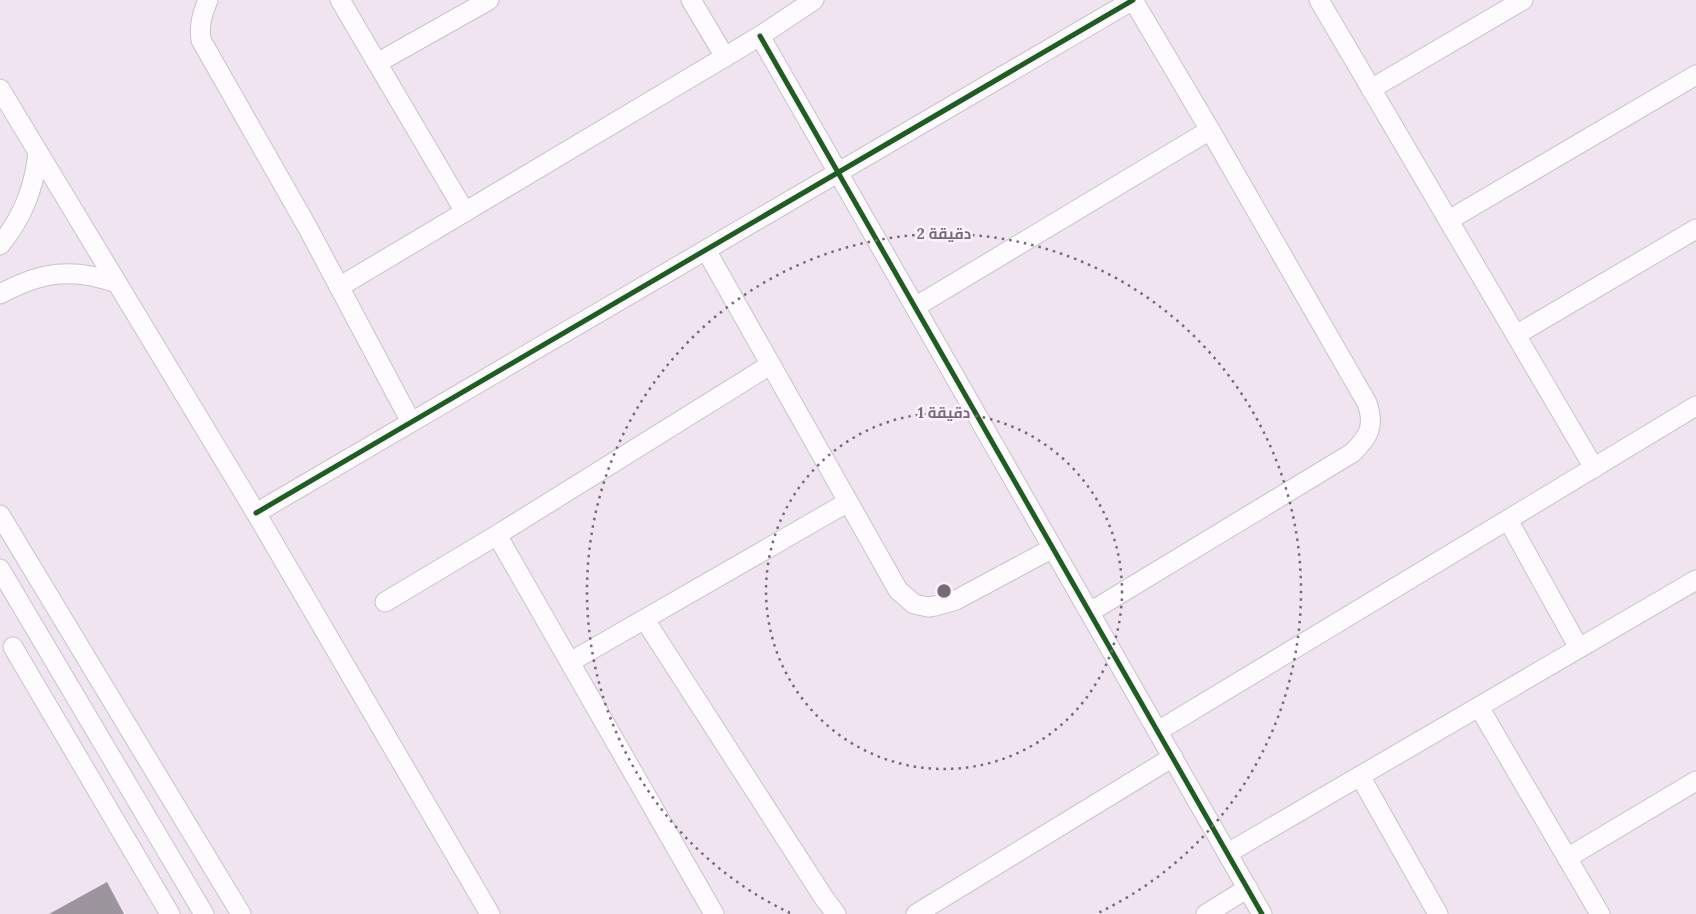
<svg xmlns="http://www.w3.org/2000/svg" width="1696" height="914" viewBox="0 0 1696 914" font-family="Lora,Cairo,serif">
<rect width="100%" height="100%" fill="#efe4ef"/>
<polygon fill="#9d959d" points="107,882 124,914 49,914"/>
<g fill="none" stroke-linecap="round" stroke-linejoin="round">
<g stroke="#cac2ca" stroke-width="21">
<g id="minor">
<path d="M208,0C202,14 199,25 201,40L309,230L411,422"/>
<polyline points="340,0 465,212"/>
<polyline points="691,0 725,57"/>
<polyline points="1319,0 1594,468"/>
<polyline points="760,36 1262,914"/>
<polyline points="377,63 489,0"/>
<polyline points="0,89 256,513 490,914"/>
<polyline points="1371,89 1523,0"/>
<polyline points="1449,220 1696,75"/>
<path d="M0,245C23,217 34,188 38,153"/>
<polyline points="706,250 898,590 914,604 928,607 935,606 956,600 1053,548"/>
<polyline points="339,287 760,36 814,0"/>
<path d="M0,294C41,272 72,267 117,283"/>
<polyline points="915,307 1210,130"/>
<polyline points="1516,335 1696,229"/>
<polyline points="256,513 1133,0"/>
<polyline points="0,515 241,914"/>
<polyline points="1508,520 1579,648"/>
<polyline points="497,535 714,914"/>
<polyline points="0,569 204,914"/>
<polyline points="385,602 497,535 770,365"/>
<path d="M1090,612L1352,453C1369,437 1375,426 1367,403L1210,130L1133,0"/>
<polyline points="645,620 824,898 836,914"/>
<polyline points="13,647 170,914"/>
<polyline points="570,662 848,502"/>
<polyline points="1479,707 1600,914"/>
<polyline points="1158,731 1696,406"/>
<polyline points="1360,776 1438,914"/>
<polyline points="1228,853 1696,580"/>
<polyline points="1567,858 1696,781"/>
<polyline points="916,914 1173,757"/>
<polyline points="1206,914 1248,888"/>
</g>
</g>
<use href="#minor" stroke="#fdfbfd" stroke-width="19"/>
<g stroke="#feeffe" stroke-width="8">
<g id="cycleway">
<polyline points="760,36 1262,914"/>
<polyline points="256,513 1133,0"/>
</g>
</g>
<use href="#cycleway" stroke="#1b5e20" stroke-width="5"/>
</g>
<g fill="none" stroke="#746c74" stroke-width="2.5" stroke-dasharray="2.5 5">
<circle cx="944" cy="591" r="178"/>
<path d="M790 913A357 357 0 1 1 1098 913"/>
</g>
<circle cx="944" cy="591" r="8" fill="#746c74" stroke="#feeffe" stroke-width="2.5"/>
<g font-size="15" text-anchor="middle" font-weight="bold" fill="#746c74" stroke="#feeffe" stroke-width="5" stroke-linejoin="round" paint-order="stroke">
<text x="944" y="239">2 دقيقة</text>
<text x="944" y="418">1 دقيقة</text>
</g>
</svg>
